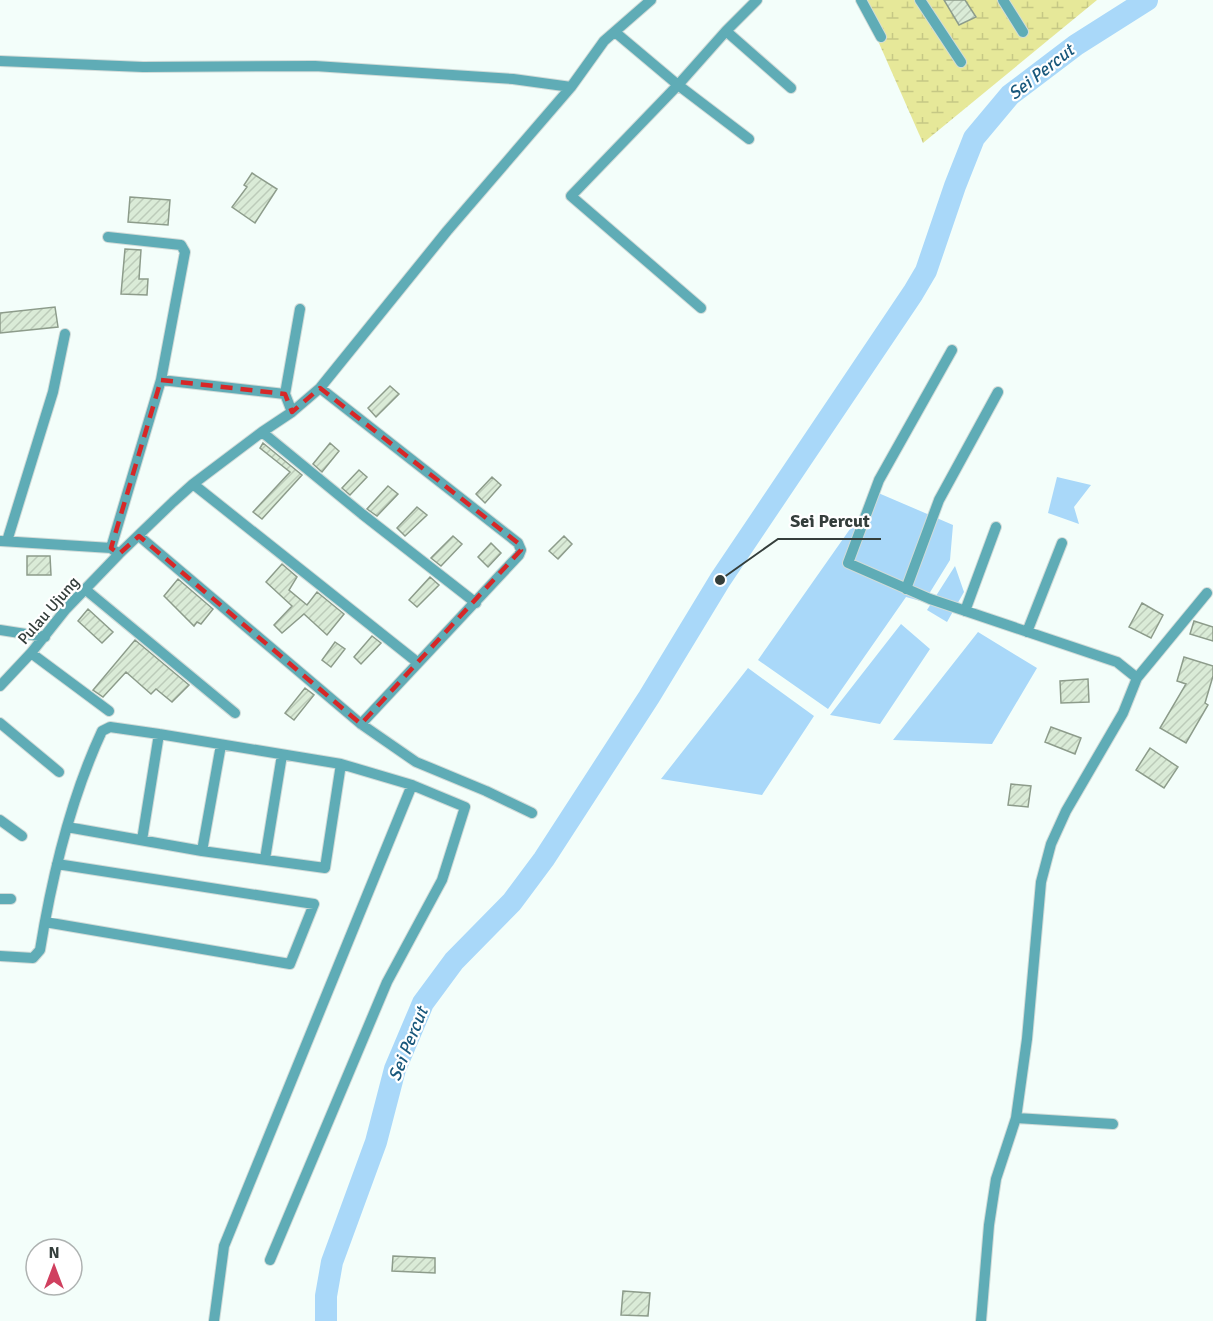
<svg xmlns="http://www.w3.org/2000/svg" width="1213" height="1321" viewBox="0 0 1213 1321" font-family="Signika,sans-serif">
	<defs>
		<pattern id="wetland-marsh" width="20" height="14" patternUnits="userSpaceOnUse" patternTransform="scale(1.5)"><rect width="20" height="14" fill="#e6e899"/><path d="M1 5h8M5 5V1M11 12h8M15 12V8" fill="none" stroke="#c6c885"/></pattern>
		<pattern id="building-hatch" width="6" height="6" patternUnits="userSpaceOnUse" patternTransform="scale(1.5)"><rect width="6" height="6" fill="#daebd7"/><path d="M-1 1l2-2M0 6l6-6M5 7l2-2" fill="none" stroke="#bccbb9"/></pattern>
	</defs>
	<rect width="100%" height="100%" fill="#f3fefa"/>
	<!-- wetland -->
	<path fill="url(#wetland-marsh)" d="M860 0H1097L923 143Z"/>
	<!-- water -->
	<path fill="#a9d8f9" d="M1057 477 1091 485 1074 507 1079 524 1048 513Z
		M876 492 953 525 950 560 924 602 906 597 828 709 758 660Z
		M955 566 964 592 947 622 927 610Z
		M901 624 930 649 880 724 830 715Z
		M978 632 1037 668 992 744 893 740Z
		M748 668 814 716 762 795 661 779Z"/>
	<g fill="none" stroke-linecap="round" stroke-linejoin="round">
		<!-- river -->
		<path stroke="#a9d8f9" stroke-width="22" d="M326 1321V1296L332 1262 376 1142 395 1069 423 1003 454 961 512 902 544 859 649 697 720 580 913 293 926 271 955 186 974 138 1010 95 1076 45 1147 0"/>
	</g>
	<!-- building -->
	<path fill="url(#building-hatch)" stroke="#8d9c8b" stroke-width="1.5" d="M944 0H965L976 17 959 25Z
		M252 173 277 189 255 223 232 207 247 187 244 185Z
		M130 197 170 200 168 225 128 222Z
		M125 249 141 250 139 279H148L147 295 121 294Z
		M55 307 58 327 0 333V313Z
		M390 386 399 394 376 417 368 408Z
		M263 443 302 475 262 519 253 512 290 472 260 448Z
		M330 443 339 451 322 472 313 464Z
		M359 470 367 477 350 495 342 488Z
		M492 477 501 485 485 503 476 494Z
		M388 486 398 494 377 516 367 509Z
		M417 507 427 515 405 536 397 528Z
		M453 536 462 544 441 566 431 558Z
		M564 536 572 544 558 559 549 551Z
		M491 543 501 553 488 567 478 557Z
		M27 556H50L51 575H27Z
		M282 564 297 577 289 590 307 605 317 592 344 614 327 635 304 614 282 633 274 625 292 606 266 582Z
		M430 577 439 585 417 607 409 600Z
		M178 579 213 609 201 624 197 622 194 626 164 596Z
		M1142 603 1163 615 1151 638 1129 627Z
		M88 609 113 632 102 643 78 621Z
		M1194 621 1213 627V641L1190 634Z
		M372 636 381 643 361 664 354 657Z
		M135 640 189 685 172 702 156 689 151 694 126 672 103 697 93 690Z
		M335 642 345 649 331 667 322 660Z
		M1184 657 1213 666V676L1205 703 1208 705 1186 743 1160 728 1186 684 1177 681Z
		M1088 679 1089 702 1061 703 1060 681Z
		M305 688 314 695 294 720 285 713Z
		M1051 727 1081 738 1075 754 1045 742Z
		M1150 748 1178 767 1164 788 1136 770Z
		M1011 784 1031 786 1028 807 1008 805Z
		M393 1256 435 1258V1273L392 1271Z
		M623 1291 650 1293 648 1316 621 1315Z"/>
	<g fill="none" stroke-linecap="round" stroke-linejoin="round">
		<!-- street casing -->
		<g stroke="#d1dbd8" stroke-width="12">
			<path id="street" d="M861 0 881 37
				M920 0 961 62
				M1003 0 1023 32
				M726 31 757 0
				M615 32 678 85 749 139
				M0 61 143 67 315 66 513 79 571 87
				M108 237 181 245 185 252 161 380 111 548
				M701 308 571 196 678 85 726 31 791 88
				M952 350 879 480 848 563 930 599 1117 662 1137 678 1123 713 1066 811 1051 844 1041 882 1027 1039 1016 1118 996 1179 989 1225 981 1321
				M161 380 285 394 292 412
				M320 388 518 543 521 550 519 555 361 724
				M285 394 300 309
				M262 432 362 514 476 603
				M193 484 417 662
				M139 536 361 724 416 762 486 791 532 813
				M1 541 111 548 116 552
				M7 541 53 392 65 334
				M906 589 939 500 998 392
				M86 590 235 713
				M965 611 996 527
				M0 630 45 637
				M1027 632 1062 543
				M31 653 109 711
				M1137 678 1207 593
				M0 686 31 653 66 609 119 554 173 502 193 484 262 432 292 412 320 388 447 231 571 87 604 41 651 0
				M0 723 59 772
				M0 820 22 836
				M142 840 159 734
				M202 851 221 745
				M265 859 282 755
				M0 899H11
				M45 922 290 964 314 904 57 864
				M0 956 33 958 40 950C52 876 70 800 102 731L110 727 159 734 341 764 325 868 202 851 67 827
				M1016 1118 1113 1124
				M270 1260 387 982 442 880 465 807 412 785 341 764
				M214 1321 224 1246 412 785"/>
		</g>
		<!-- street -->
		<use href="#street" stroke="#5facb6" stroke-width="10"/>
	</g>
	<!-- marked area -->
	<path fill="none" stroke="#d62828" stroke-width="4.5" stroke-dasharray="12 8" stroke-linejoin="round" d="M161 380 285 394 292 412 320 388 518 543 521 550 361 724 139 536 119 554 111 548Z"/>
	<g text-anchor="middle" stroke-width="4.5" stroke-linejoin="round" paint-order="stroke">
		<!-- street labels -->
		<g font-size="16" fill="#343e3b" stroke="#fff">
			<text transform="translate(48 610) rotate(-49)" y="6">Pulau Ujung</text>
		</g>
		<!-- water labels -->
		<g font-size="18" font-style="italic" fill="#19587c" stroke="#fff">
			<text transform="translate(1041 72) rotate(-38)" y="6">Sei Percut</text>
			<text transform="translate(408 1044) rotate(-68)" y="6">Sei Percut</text>
		</g>
	</g>
	<!-- callouts -->
	<path fill="none" stroke="#343e3b" stroke-width="2" d="M720 580L778 539H881"/>
	<circle fill="#343e3b" stroke="#fff" stroke-width="2" cx="720" cy="580" r="6"/>
	<g font-size="18" text-anchor="middle" font-weight="bold" fill="#343e3b" stroke="#fff" stroke-width="4.5" stroke-linejoin="round" paint-order="stroke">
		<text x="830" y="527">Sei Percut</text>
	</g>
	<!-- north arrow -->
	<g transform="translate(54 1267)"><circle r="28" fill="#ffffff" stroke="#aeb2b1" stroke-width="1.5"/>
	<path d="M0-4.5L10 22L0 15L-10 22Z" fill="#d0405f"/>
	<text y="-9" font-size="16" font-weight="bold" text-anchor="middle" fill="#343e3b">N</text>
	</g>
</svg>
